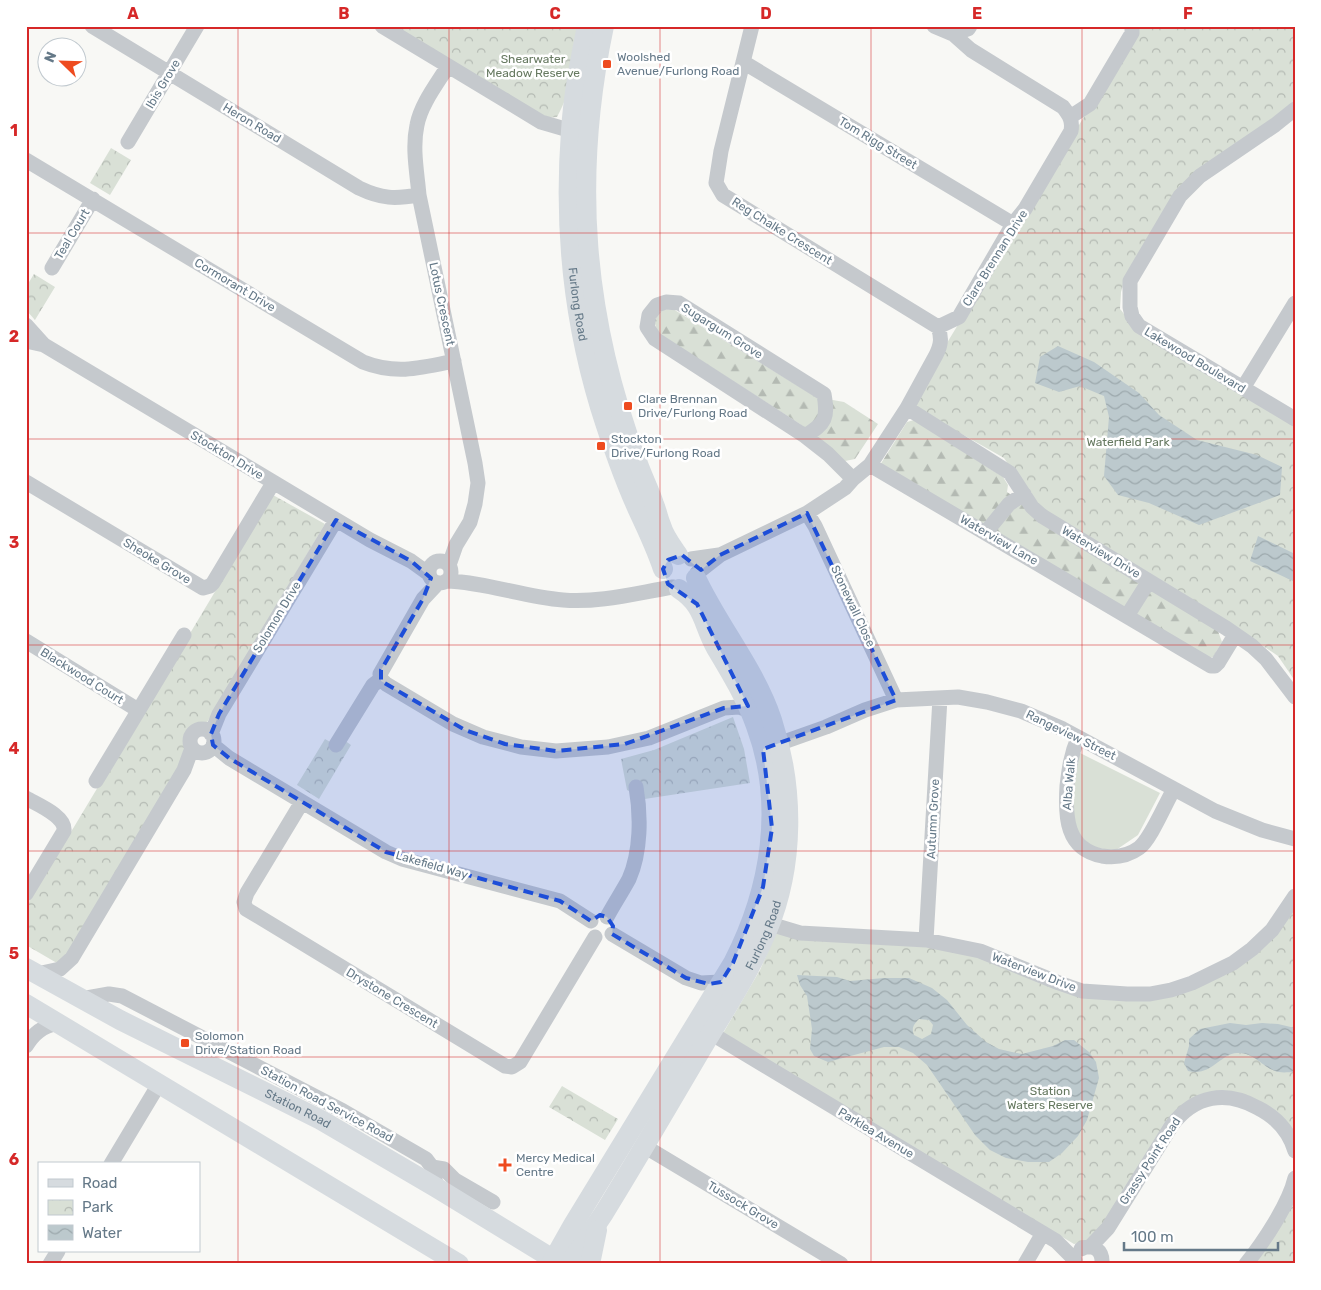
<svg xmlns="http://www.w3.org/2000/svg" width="1321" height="1290" viewBox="0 0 1321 1290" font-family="Rubik,sans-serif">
	<defs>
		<pattern id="forest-firs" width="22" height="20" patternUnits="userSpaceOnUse" patternTransform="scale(1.25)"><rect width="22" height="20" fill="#d9e0d6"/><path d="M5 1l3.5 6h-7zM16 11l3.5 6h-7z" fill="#b4bab3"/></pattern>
		<pattern id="park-crowns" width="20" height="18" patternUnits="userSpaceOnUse" patternTransform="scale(1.25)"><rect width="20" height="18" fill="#d9e0d6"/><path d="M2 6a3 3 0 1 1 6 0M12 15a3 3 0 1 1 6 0" fill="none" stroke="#b4bab3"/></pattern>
		<pattern id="water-waves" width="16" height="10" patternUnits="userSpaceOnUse" patternTransform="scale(1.25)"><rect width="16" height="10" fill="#bcc9cd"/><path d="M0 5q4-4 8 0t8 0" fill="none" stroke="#9ca8ac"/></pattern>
	</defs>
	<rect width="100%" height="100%" fill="#f8f8f5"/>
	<!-- grass -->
	<path fill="#d9e0d6" d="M1078 752 1160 793 1138 835 1116 850 1093 848 1076 831 1072 811Z"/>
	<!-- forest -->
	<path fill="url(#forest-firs)" d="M673 309 816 397 844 402 878 424 855 459 845 461 800 424 658 333 654 321 661 310Z
		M914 420 1003 477 1008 485 1007 492 1218 631 1222 642 1213 657 1210 658 880 465 907 422Z"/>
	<!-- park -->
	<path fill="url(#park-crowns)" d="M394 26H579C574 57 573 90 557 117L545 118Z
		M1139 26H1295V103L1198 173 1125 279 1121 292 1120 309 1136 329 1295 425V681L1278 656 1218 615 1035 504 1004 458 916 408V394Z
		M111 148 131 160 110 195 90 183Z
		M34 274 55 287 35 320 26 310V287Z
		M273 495 325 524 62 966 26 945V907Z
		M733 717 744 749 750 783 651 798 645 799 627 790 621 759 654 750Z
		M325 739 339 747 344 740 351 745 319 799 297 785Z
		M1295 902V1132L1278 1114 1207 1093 1190 1099 1177 1111 1097 1240 1074 1244 722 1035 760 970 778 928 872 943 938 948 979 956 1079 989 1155 991 1233 966Z
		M562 1086 618 1119 605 1140 549 1107Z
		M1295 1201V1264H1254Z"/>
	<!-- water -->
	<path fill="url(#water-waves)" fill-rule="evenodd" d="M1058 346 1094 362 1139 393 1159 415 1197 440 1257 455 1282 467 1280 495 1199 525 1149 503 1118 495 1104 476 1109 417 1104 396 1080 386 1059 392 1035 383 1040 357Z
		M1258 536 1295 554V582L1250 561Z
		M797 975 837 977 850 981 884 978H909L932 988 947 1000 967 1025 986 1042 999 1049 1012 1052 1022 1054 1053 1046 1065 1040H1074L1089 1052 1096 1062 1099 1078 1087 1120 1078 1136 1062 1153 1049 1162H1028L1006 1158 990 1150 975 1135 927 1065 913 1053 899 1047H884L828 1062 814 1056 810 1049 812 1029 807 996 800 985ZM919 1019 929 1020 933 1025 931 1034 922 1039 914 1035C911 1028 914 1024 919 1019Z
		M1230 1023 1246 1025 1262 1023 1278 1024 1295 1028V1072C1290 1072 1284 1073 1279 1072 1263 1069 1255 1052 1237 1053 1220 1054 1211 1077 1188 1071L1184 1063 1189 1046V1039L1200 1029Z"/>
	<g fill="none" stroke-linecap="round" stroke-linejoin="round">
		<!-- minor -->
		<path stroke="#c5c9cd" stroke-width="15" d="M92 26 359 188C382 199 395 199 419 195
			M382 26 541 122 565 129 581 130
			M752 26 721 151 716 183 723 195 938 327
			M934 26 953 34 968 29 970 26
			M743 62 1013 224
			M448 66C437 84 421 104 417 125 412 148 417 172 419 195L475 463 478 483 475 504 470 522 456 545 449 565
			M1295 109 1275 125 1200 176 1180 196 1130 281V307L1132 316 1139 326 1295 419
			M1070 117 1090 104 1132 33V26
			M128 142 197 26
			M26 160 363 362C396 375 421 368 454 361
			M52 268 93 199
			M26 325 44 345
			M26 341 44 345 370 540 411 561 429 574
			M1243 388 1295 303
			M907 408 1010 473 1032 507 1042 516 1226 628 1252 646 1266 659 1295 697
			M805 436C826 423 828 418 824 394L679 303 666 302 657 305 649 315 647 327 655 339 805 436 828 454 853 479
			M870 465 1211 666H1215L1218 663 1235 635
			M26 482 203 588 210 586 213 583 273 483
			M807 513 815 526 896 700
			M986 532 1009 504 1024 494
			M691 559 719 555
			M429 572a11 11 0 1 1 22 0a11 11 0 1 1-22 0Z
			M697 573 720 555 807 513 845 488 853 479 870 465 907 408 936 355C941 345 942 338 938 327L959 317 1013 224 1025 209 1071 131C1073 120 1069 115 1063 107L971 50 953 34
			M446 581C486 582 523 597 563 600 600 603 636 593 673 587
			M438 583 423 599 380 674 381 679 386 684 453 724 483 737 521 747 556 751 608 747 649 738 724 708 739 707 750 711
			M1127 616 1149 581
			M26 641 138 710
			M190 741a12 12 0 1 1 24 0a12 12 0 1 1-24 0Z
			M211 734 219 714 336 520
			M1078 738C1071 754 1069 769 1067 786 1065 817 1066 849 1102 856 1115 858 1128 856 1139 848 1151 839 1165 804 1174 789
			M778 744 826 727 865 710 896 700 958 697 987 702 1021 711 1063 729 1215 811 1262 830 1295 839
			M213 745 229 758 386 852 402 859 560 901 591 921
			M336 745 373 685 381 679
			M96 781 184 635
			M26 798C38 805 66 816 64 831L26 894
			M302 802 247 893 244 902 246 909 505 1066 512 1067 520 1062 595 937
			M607 917C614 904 622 892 629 879 641 852 641 815 636 787
			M770 924 800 933 926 940 980 951 1059 983 1082 991 1127 994H1150L1171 990 1192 983 1233 963 1252 949 1272 930 1295 896
			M612 934 686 978 701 983 721 982
			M926 940 940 698
			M37 974 60 969 72 958 184 770 192 748
			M81 999 109 994 122 996 343 1111 426 1159 432 1167 437 1188
			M704 1029 1056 1241 1075 1260
			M26 1046C34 1033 42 1027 57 1023
			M644 1146 841 1264
			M111 1164 159 1084
			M432 1167 444 1169 455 1180 493 1202
			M1090 1247 1108 1228 1172 1125C1195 1095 1226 1090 1258 1108 1276 1117 1289 1131 1295 1151
			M1081 1249C1093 1243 1103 1250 1102 1264
			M50 1264 58 1251
			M1025 1264 1043 1233
			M1246 1264C1263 1243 1289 1204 1295 1178"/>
		<!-- major -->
		<g stroke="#d6dbdf" stroke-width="20">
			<path id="s1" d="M587 26C580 61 573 96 571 131 564 223 573 318 600 407 611 442 623 477 638 510 647 529 656 548 663 569"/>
			<path d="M604 26C572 178 583 316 637 461 642 476 649 489 654 504 657 511 658 518 661 525 664 536 671 545 678 555"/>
			<path id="s2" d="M26 968 120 1020 321 1120 437 1188 561 1264"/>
			<path d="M26 1004 459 1264"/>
			<path d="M551 1264 573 1225 733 963C771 889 785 805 756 726 746 698 731 673 716 648 702 623 705 606 679 589"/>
			<path id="s3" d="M570 1264C580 1246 593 1230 604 1213 636 1161 667 1108 698 1055 722 1014 749 974 767 931 795 864 794 787 772 720 755 669 719 627 696 578"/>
			<path d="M590 1264 597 1230"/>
		</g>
	</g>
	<!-- marked area -->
	<path fill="#1d4ed8" fill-opacity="0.2" stroke="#1d4ed8" stroke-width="4" stroke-dasharray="10 6" stroke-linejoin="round" d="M807 513 896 700 763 749 772 828 763 887 733 963 721 982 709 984 686 978 612 934 613 926 607 917 600 915 591 921 560 901 386 852 229 758 213 745 211 734 219 714 336 520 411 561 431 578 423 599 381 670V681L465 730 505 744 556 751 625 744 724 708 748 706 697 604 668 584 663 569 668 560 682 555 701 570 720 555Z"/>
	<!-- grid -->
	<path fill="none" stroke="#d62828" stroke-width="1" stroke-opacity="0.55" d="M238 26V1264M449 26V1264M660 26V1264M871 26V1264M1082 26V1264M26 233H1295M26 439H1295M26 645H1295M26 851H1295M26 1057H1295"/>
	<!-- markers -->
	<g fill="#ee4b1f" stroke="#fff" stroke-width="2">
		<rect x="602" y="59" width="10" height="10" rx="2.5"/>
		<rect x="623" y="401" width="10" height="10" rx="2.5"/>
		<rect x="596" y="441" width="10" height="10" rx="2.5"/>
		<rect x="180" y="1038" width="10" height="10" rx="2.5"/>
		<path d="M502.5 1157.5h5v5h5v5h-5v5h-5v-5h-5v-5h5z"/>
	</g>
	<g text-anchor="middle" stroke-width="5" stroke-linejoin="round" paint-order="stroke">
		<!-- poi labels -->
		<g font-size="12" fill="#657988" stroke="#fff" text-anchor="start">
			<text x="617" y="61">Woolshed<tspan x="617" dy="14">Avenue/Furlong Road</tspan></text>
			<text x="638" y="403">Clare Brennan<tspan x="638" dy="14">Drive/Furlong Road</tspan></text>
			<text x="611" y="443">Stockton<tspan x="611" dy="14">Drive/Furlong Road</tspan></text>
			<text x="195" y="1040">Solomon<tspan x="195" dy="14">Drive/Station Road</tspan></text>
			<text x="516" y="1162">Mercy Medical<tspan x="516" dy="14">Centre</tspan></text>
		</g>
		<!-- park labels -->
		<g font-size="12" fill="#667960" stroke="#fff">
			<text x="533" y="63">Shearwater<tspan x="533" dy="14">Meadow Reserve</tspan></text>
			<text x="1128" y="446">Waterfield Park</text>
			<text x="1050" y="1095">Station<tspan x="1050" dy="14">Waters Reserve</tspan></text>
		</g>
		<!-- street labels -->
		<g font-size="12" fill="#657988" stroke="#fff">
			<text transform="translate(163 84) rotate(-59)" y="4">Ibis Grove</text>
			<text transform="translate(252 123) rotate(31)" y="4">Heron Road</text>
			<text transform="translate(878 143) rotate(31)" y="4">Tom Rigg Street</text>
			<text transform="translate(782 231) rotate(32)" y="4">Reg Chalke Crescent</text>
			<text transform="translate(72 234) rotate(-59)" y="4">Teal Court</text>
			<text transform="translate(995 258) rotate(-58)" y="4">Clare Brennan Drive</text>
			<text transform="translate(235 285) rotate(31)" y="4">Cormorant Drive</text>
			<text transform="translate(442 304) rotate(78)" y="4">Lotus Crescent</text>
			<text dy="4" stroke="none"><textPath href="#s1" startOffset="280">Furlong Road</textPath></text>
			<text transform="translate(722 331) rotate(32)" y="4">Sugargum Grove</text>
			<text transform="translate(1195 360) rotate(31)" y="4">Lakewood Boulevard</text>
			<text transform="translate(227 455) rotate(31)" y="4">Stockton Drive</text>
			<text transform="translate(999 540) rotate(30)" y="4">Waterview Lane</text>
			<text transform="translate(1101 552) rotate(31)" y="4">Waterview Drive</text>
			<text transform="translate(157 561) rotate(31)" y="4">Sheoke Grove</text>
			<text transform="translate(853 606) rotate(65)" y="4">Stonewall Close</text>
			<text transform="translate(277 617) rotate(-59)" y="4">Solomon Drive</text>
			<text transform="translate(82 676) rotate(32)" y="4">Blackwood Court</text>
			<text transform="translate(1071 735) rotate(26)" y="4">Rangeview Street</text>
			<text transform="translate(1069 784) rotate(-85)" y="4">Alba Walk</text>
			<text transform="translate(933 819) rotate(-87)" y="4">Autumn Grove</text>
			<text transform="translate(432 865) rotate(16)" y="4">Lakefield Way</text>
			<text dy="4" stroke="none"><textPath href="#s3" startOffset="382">Furlong Road</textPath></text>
			<text transform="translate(1034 972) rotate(21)" y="4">Waterview Drive</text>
			<text transform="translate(392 998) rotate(31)" y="4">Drystone Crescent</text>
			<text transform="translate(327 1104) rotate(28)" y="4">Station Road Service Road</text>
			<text dy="4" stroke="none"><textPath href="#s2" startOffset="306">Station Road</textPath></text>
			<text transform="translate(876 1133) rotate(31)" y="4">Parklea Avenue</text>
			<text transform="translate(1150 1161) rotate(-57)" y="4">Grassy Point Road</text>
			<text transform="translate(743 1205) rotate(31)" y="4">Tussock Grove</text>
		</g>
	</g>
	<!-- border -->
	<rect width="1321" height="1290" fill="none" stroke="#ffffff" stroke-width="55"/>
	<!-- legend -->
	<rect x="38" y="1162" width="162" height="90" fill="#ffffff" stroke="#c1c9cf"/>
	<rect x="48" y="1179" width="25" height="8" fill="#d6dbdf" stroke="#c1c9cf"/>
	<text x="82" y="1188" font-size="15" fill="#657988">Road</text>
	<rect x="48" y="1200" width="25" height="15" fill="url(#park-crowns)" stroke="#c1c9cf"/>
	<text x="82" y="1212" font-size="15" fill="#657988">Park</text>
	<rect x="48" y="1225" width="25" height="15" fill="url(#water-waves)" stroke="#c1c9cf"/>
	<text x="82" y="1238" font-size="15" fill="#657988">Water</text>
	<!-- north arrow -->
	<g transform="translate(62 62) rotate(293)"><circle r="24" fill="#ffffff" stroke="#c1c9cf"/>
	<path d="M0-4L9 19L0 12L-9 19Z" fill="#ee4b1f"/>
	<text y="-8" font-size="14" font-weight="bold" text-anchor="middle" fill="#657988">N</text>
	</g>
	<!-- scale -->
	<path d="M1124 1242v8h154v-8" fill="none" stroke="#657988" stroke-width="2.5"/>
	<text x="1131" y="1242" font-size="15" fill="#657988" stroke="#ffffff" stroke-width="4" paint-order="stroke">100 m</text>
	<rect x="28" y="28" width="1266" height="1234" fill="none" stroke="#d62828" stroke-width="2"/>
	<g font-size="16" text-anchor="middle" font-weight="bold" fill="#d62828">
		<text x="133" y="19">A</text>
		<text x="344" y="19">B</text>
		<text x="555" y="19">C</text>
		<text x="766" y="19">D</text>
		<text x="977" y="19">E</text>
		<text x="1188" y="19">F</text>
		<text x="14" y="136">1</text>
		<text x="14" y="342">2</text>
		<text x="14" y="548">3</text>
		<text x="14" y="754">4</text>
		<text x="14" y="959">5</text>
		<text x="14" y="1165">6</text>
	</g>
</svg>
